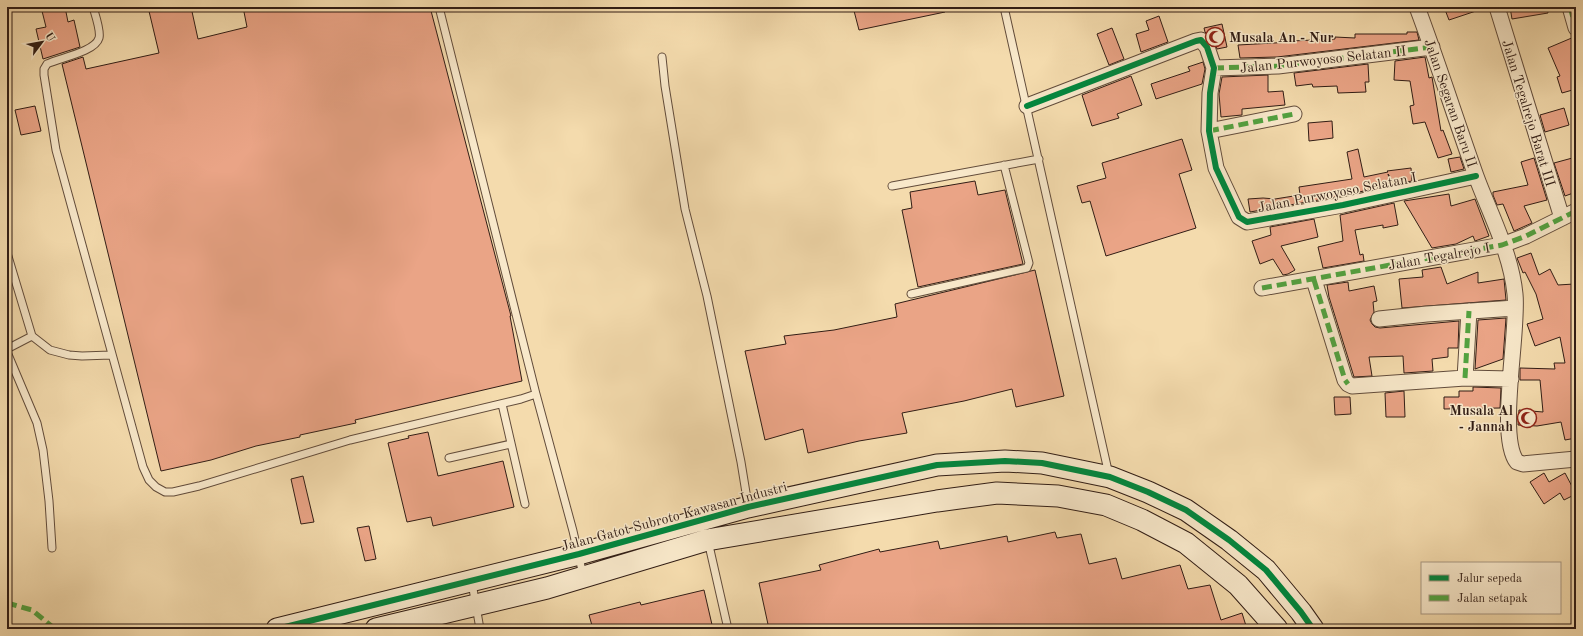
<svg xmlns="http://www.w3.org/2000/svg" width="1583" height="636" viewBox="0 0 1583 636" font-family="'Old Standard TT',serif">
	<rect width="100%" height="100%" fill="#f4dbad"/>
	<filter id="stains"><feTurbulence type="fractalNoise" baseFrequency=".005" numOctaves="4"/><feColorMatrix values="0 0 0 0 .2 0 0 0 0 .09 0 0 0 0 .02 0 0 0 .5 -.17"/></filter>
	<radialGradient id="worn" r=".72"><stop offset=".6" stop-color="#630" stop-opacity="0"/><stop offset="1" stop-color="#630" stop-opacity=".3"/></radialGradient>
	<!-- building -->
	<path fill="#eaa486" stroke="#311d15" d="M41 7H65L68 22 74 20 80 47 43 59 36 29 46 27Z
		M148 7H191L198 39 247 27 243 7H430L511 316H510L522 381 355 420 356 423 300 435V437L256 446 211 460 161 471 62 64 83 57 86 69 159 53Z
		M853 7H944L945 12 859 30Z
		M1444 7H1481L1482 9 1449 20Z
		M1510 7H1547L1548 13 1512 19Z
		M1159 16 1168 42 1141 52 1136 34 1149 30 1146 21Z
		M1222 24 1227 47 1217 49 1214 41 1205 32 1204 28Z
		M1112 28 1124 59 1109 65 1097 34Z
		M1407 32H1417L1419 40 1277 57 1240 58 1238 45 1292 42V41L1335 39V37L1355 38V34H1407Z
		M1574 37H1576V89L1562 93 1557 77 1560 76 1548 48Z
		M1425 57 1429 78 1432 77 1441 131 1443 130 1452 154 1438 158 1425 122 1413 124 1410 106 1414 105 1410 81 1394 80 1395 61Z
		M1203 62 1205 69 1202 84 1156 99 1151 84 1190 71 1188 67Z
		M1368 64 1369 82H1365L1366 92 1338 93 1337 86 1313 87 1312 84 1296 86 1294 73Z
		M1268 75V92L1283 91 1285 105 1242 109V115L1221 117 1219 94 1222 77Z
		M1131 76 1142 105 1117 114 1119 118 1092 126 1082 95Z
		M35 106 41 131 21 135 15 110Z
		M1564 108 1569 125 1545 132 1540 115Z
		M1332 121 1333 138 1309 141 1308 123Z
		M1182 139 1192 170 1179 174 1196 228 1106 256 1090 201 1082 203 1077 186 1106 178 1102 163Z
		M1358 149 1364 177 1388 172 1387 171 1411 168 1412 181 1395 184 1388 174 1391 185 1341 196 1250 212 1248 199 1263 198 1275 199 1300 195 1299 187 1352 179 1347 152Z
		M1460 157 1464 169 1451 172 1448 159Z
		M1576 157V192L1565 196 1554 163Z
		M1534 158 1547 200 1524 206 1532 223 1514 231 1503 204 1497 205 1493 195V192L1528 185 1521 162Z
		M975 181 978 195 1005 190 1023 264 918 287 902 210 912 208 910 192Z
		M1449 194 1451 206 1475 199 1489 236 1475 241 1473 236 1456 244 1432 248 1404 201Z
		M1394 203 1398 225 1383 228V225L1355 230 1360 255 1363 254 1364 261 1323 268 1318 247 1343 241 1340 215Z
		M1314 219 1318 237 1281 246 1295 270 1288 274 1283 275 1273 259 1260 264 1252 241 1271 235 1270 227Z
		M1531 253 1539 275 1550 269 1558 285 1574 284 1576 308H1572L1574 331H1576V438L1565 440 1561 422 1537 426 1518 425 1519 410 1543 412 1540 380H1520V368L1555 369 1554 363H1565L1560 337 1535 346 1527 324 1543 319 1536 294 1525 272 1523 273 1517 258Z
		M1441 267 1447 284 1478 272V283L1504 279 1506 300 1402 308 1399 279 1423 277 1422 270Z
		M1035 270 1064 396 1016 407 1012 389 964 401 902 413 907 433 859 441 808 453 803 429 765 440 745 351 786 344 784 336 834 330 897 317 895 304Z
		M1348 282 1349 291 1374 286 1377 301 1373 302 1374 312 1370 320 1372 324 1375 327 1380 328 1459 321 1458 348H1448V357L1432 359 1433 371 1404 373 1403 356 1369 357 1372 376 1354 377 1329 297 1327 285Z
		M1506 318 1503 359 1475 369 1478 320Z
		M1473 387 1501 388 1500 408 1444 409V397H1459V391H1473Z
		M1404 391 1405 417H1386L1385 393Z
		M1334 397H1350L1351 414 1335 415Z
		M428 432 438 476 503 461 514 507 433 526 431 517 407 522 388 443 409 438 408 436Z
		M1544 473 1549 482 1565 473 1576 494 1564 500 1560 493 1544 504 1530 482Z
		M303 476 314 522 301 524 291 479Z
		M369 526 376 559 365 561 357 528Z
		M1055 532 1057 538 1081 534 1089 564 1116 558 1122 579 1180 565 1188 589 1210 585 1221 620 1242 613 1247 629H769L759 583 821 570 819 565 879 549 880 552 938 541 940 549 1007 536 1008 542Z
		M704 590 713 629H593L589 615 640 602 641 605Z"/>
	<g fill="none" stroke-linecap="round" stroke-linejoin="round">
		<!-- lane casing -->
		<g stroke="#624c3b" stroke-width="9">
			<path id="lane" d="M93 7C95 14 101 31 99 38 95 52 59 58 47 64L44 69V75L56 150 143 467 149 480 156 487 165 492H173L199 486 350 440 521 399 536 394 573 531 583 575
				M439 7 536 394
				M1004 7 1109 475
				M662 57 665 86 685 209 707 296 741 462 748 505
				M892 186 1039 159
				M7 253 32 336 50 350 69 355 82 356 111 355
				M911 294 1027 268 1029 263 1004 165
				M7 349 32 336
				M7 352 37 423 43 450 49 501 52 548
				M502 404 525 504
				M449 458 511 444
				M708 541 728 629
				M472 583 480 629"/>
		</g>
		<!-- street casing -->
		<g stroke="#624c3b" stroke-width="17">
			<path id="street" d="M1417 7C1438 63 1456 120 1476 176 1490 214 1511 253 1515 294 1519 331 1497 437 1517 462L1523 464 1576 459
				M1497 7 1562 218
				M1570 7 1576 28
				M1214 68 1278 66 1432 47
				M1027 106 1196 41 1201 40 1207 47 1214 68 1210 93 1209 131 1216 168 1239 217 1247 222 1343 205 1476 176
				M1209 131 1294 114
				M1314 280 1345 380 1348 384 1352 386 1465 378 1511 379
				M1262 288 1502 245 1526 236 1576 211
				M1379 319 1427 314 1515 308
				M1465 378 1469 311"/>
		</g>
		<!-- secondary casing -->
		<g stroke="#311d15" stroke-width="23">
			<path id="secondary" d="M277 629 579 554 748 507 937 465 1005 461 1042 463 1110 477 1148 492 1186 510 1229 540 1266 570 1301 612 1313 629
				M376 629 547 588 707 540 937 501 997 493 1058 496 1106 505 1142 520 1186 543 1238 585 1277 629"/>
		</g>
		<!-- lane -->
		<use href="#lane" stroke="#f8e8ca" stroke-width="7"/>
		<!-- street -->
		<use href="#street" stroke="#f8e8ca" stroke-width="15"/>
		<!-- secondary -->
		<use href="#secondary" stroke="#f8e8ca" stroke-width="21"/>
		<!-- quiet -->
		<path stroke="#52a240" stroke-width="5" stroke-dasharray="10 5" stroke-linecap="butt" d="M1570 7 1576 28
			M1214 68 1278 66 1432 47
			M1209 131 1294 114
			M1314 280 1345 380 1348 384
			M1262 288 1502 245 1526 236 1576 211
			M1465 378 1469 311
			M7 603 32 610 55 629"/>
		<!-- cycleway casing -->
		<g stroke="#f8e8ca" stroke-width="8">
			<path id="cycleway" d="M1027 106 1196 41 1201 40 1207 47 1214 68 1210 93 1209 131 1216 168 1239 217 1247 222 1343 205 1476 176
				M277 629 579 554 748 507 937 465 1005 461 1042 463 1110 477 1148 492 1186 510 1229 540 1266 570 1301 612 1313 629"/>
		</g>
		<!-- cycleway -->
		<use href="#cycleway" stroke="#00873e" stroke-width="6"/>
	</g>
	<!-- icons -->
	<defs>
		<g id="mosque-ring" transform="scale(1)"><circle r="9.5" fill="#f8e8ca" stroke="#8f2418" stroke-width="1.5"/><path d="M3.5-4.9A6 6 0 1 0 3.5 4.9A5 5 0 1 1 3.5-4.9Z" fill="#8f2418"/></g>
	</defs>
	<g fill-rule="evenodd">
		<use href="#mosque-ring" x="1215" y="37"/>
		<use href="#mosque-ring" x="1527" y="418"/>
	</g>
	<g text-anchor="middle" stroke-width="3" stroke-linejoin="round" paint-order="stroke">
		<!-- poi labels -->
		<g font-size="14" font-weight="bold" fill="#311d15" stroke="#f8e8ca" text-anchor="start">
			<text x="1229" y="42">Musala An - Nur</text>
			<text x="1513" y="415" text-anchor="end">Musala Al<tspan x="1513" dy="16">- Jannah</tspan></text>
		</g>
		<!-- street labels -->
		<g font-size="14" fill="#311d15" stroke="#f8e8ca">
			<text transform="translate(1323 59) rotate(-6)" y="5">Jalan Purwoyoso Selatan II</text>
			<text transform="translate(1451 103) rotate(71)" y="5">Jalan Segaran Baru II</text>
			<text transform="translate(1529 113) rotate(73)" y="5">Jalan Tegalrejo Barat III</text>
			<text transform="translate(1337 192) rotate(-11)" y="5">Jalan Purwoyoso Selatan I</text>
			<text transform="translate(1439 256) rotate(-10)" y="5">Jalan Tegalrejo I</text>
			<text transform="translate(674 516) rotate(-15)" y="5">Jalan Gatot Subroto Kawasan Industri</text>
		</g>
	</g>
	<!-- margin -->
	<rect width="1583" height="636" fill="none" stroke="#f4dbad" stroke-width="24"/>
	<rect x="8" y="8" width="1567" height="620" fill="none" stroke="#311d15" stroke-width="2"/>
	<rect x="12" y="12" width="1559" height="612" fill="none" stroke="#311d15"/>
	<!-- legend -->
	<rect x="1421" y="562" width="140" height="52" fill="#f8e8ca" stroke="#a89782"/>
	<rect x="1429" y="575" width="20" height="6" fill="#00873e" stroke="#a89782"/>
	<text x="1457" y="582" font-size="12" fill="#311d15">Jalur sepeda</text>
	<rect x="1429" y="595" width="20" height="6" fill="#52a240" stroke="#a89782"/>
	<text x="1457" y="602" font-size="12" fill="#311d15">Jalan setapak</text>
	<!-- north arrow -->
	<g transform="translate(42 42) rotate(58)" stroke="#f8e8ca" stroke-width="3" paint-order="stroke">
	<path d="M0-3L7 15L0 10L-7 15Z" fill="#311d15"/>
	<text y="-6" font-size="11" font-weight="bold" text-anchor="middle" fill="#311d15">U</text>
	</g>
	<rect width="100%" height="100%" filter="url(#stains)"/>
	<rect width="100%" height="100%" fill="url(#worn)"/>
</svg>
